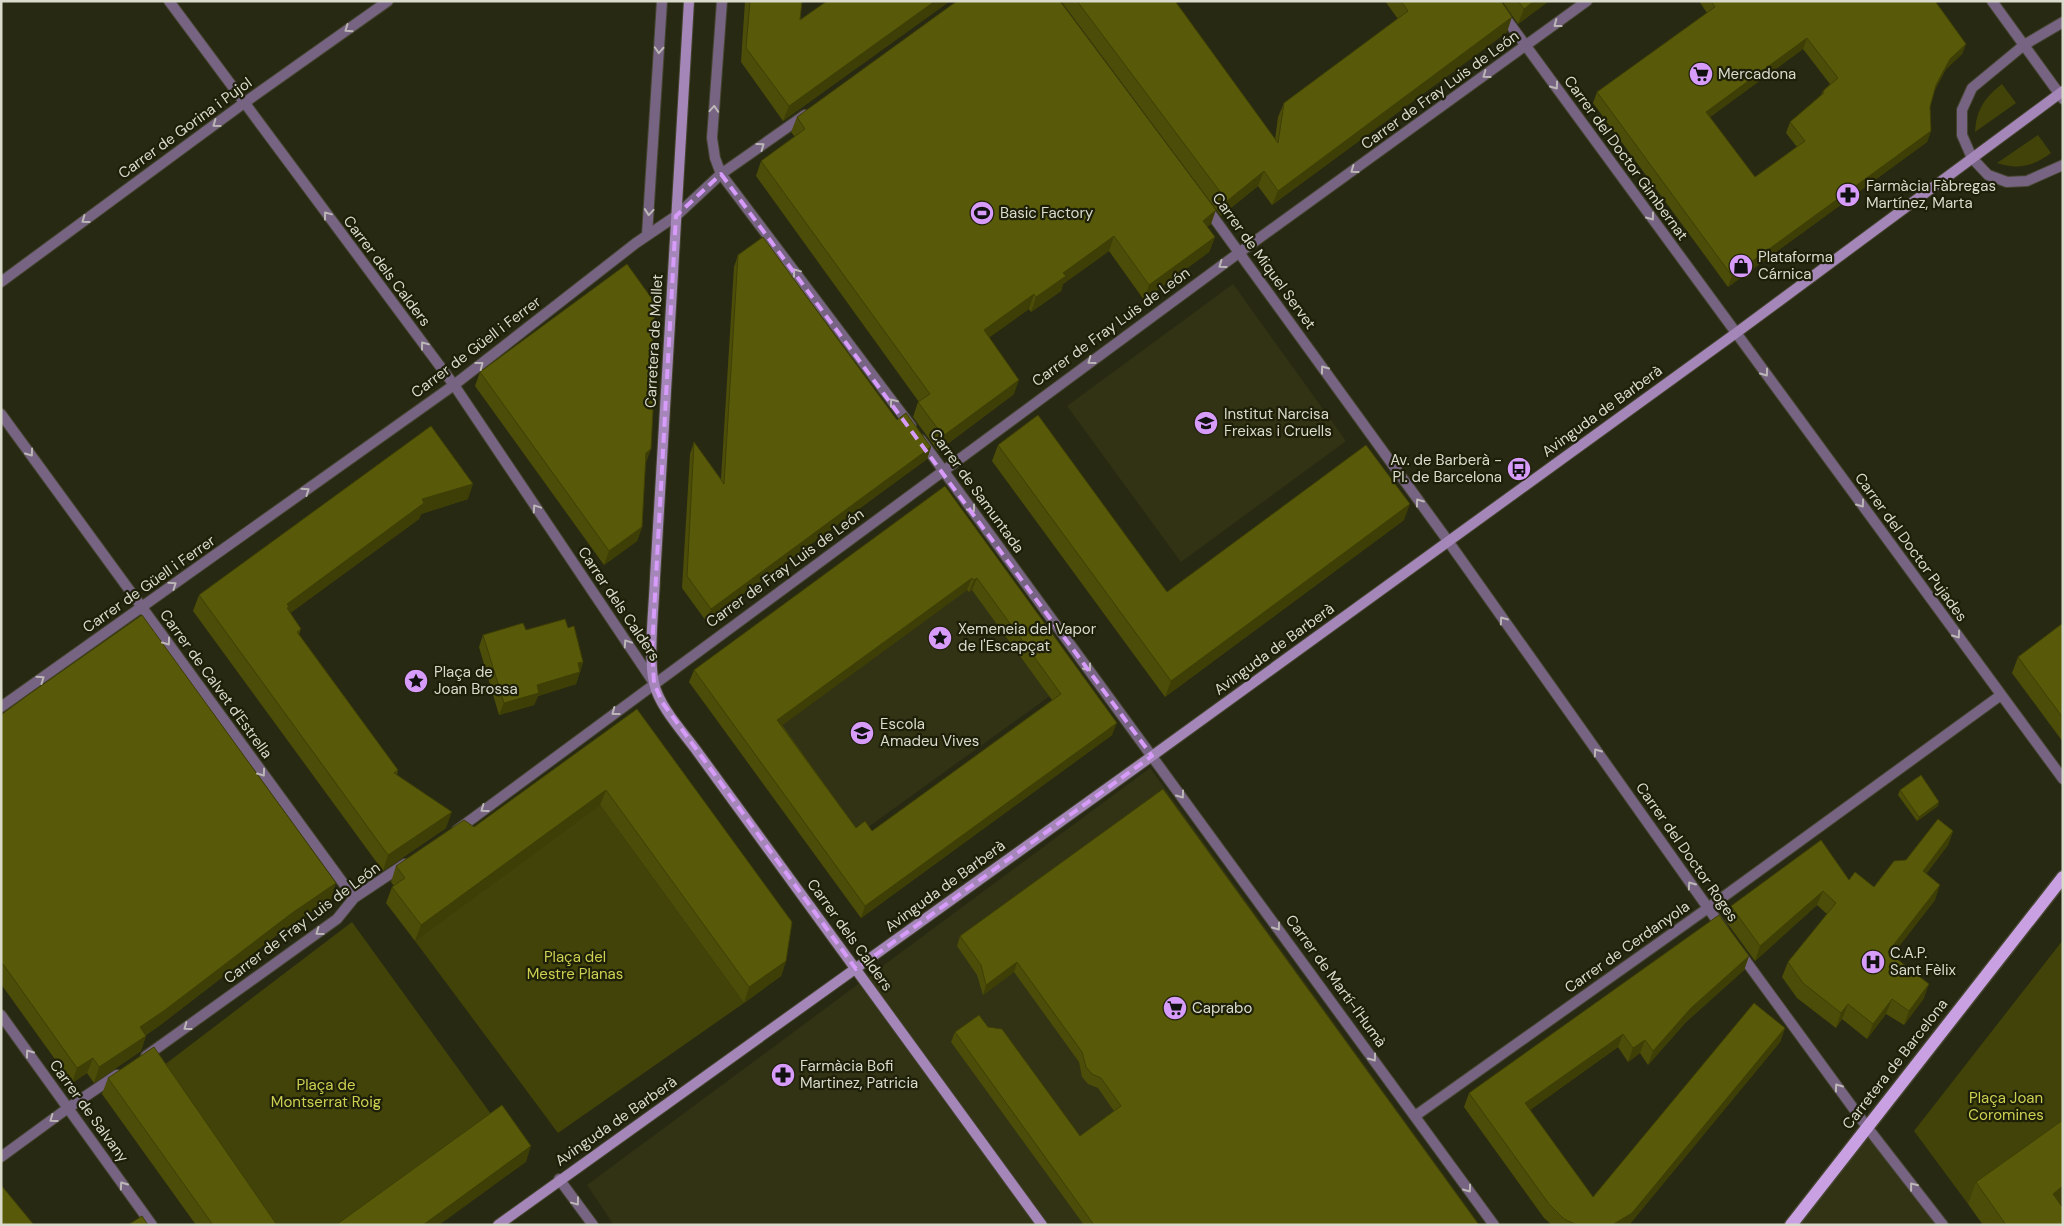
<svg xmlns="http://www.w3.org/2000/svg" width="2064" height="1226" viewBox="0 0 2064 1226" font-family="'DM Sans',sans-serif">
	<rect width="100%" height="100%" fill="#282912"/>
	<!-- built -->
	<path fill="#323314" d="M1233 284 1346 441 1181 562 1067 406Z
		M940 498 1072 680 860 833 900 889 861 918 689 682Z
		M1150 768 1480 1225H614L587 1185Z
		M1867 1127 1943 1225H1791Z"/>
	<!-- green -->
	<path fill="#414309" d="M2002 84 2016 103 1975 132C1976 110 1985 97 2002 84Z
		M2038 135 2051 153C2034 166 2018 170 1997 163Z
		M600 805 744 1003 558 1133 415 941Z
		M352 922 496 1121 352 1225H260L155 1072Z
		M2063 940V1137L1968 1204 1914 1131Z"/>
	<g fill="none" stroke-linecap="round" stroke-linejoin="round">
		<!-- street casing -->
		<g stroke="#444530" stroke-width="12">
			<path id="street" d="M169 1 454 385 654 683
				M722 1 712 138 715 158 721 174 911 426
				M1493 1 2063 779
				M1992 1 2063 99
				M2063 22 2024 45 1972 88 1962 110V135L1972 158 1988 175 2007 182 2027 181 2063 165
				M1206 207 1448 541 1723 929
				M647 235 662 1
				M1 282 244 103 388 1
				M1 414 354 898
				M921 440 1494 1225
				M1 707 454 385 636 243 676 216 721 174 805 115
				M457 830 1240 252 1587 1
				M1740 953 1867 1127 1943 1225
				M1 1015 152 1225
				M146 1056 337 919 354 898 405 864
				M1415 1116 1708 908 2001 695
				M1 1157 68 1108 117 1075
				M559 1179 593 1225"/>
		</g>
		<!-- secondary casing -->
		<g stroke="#444530" stroke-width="12">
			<path id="secondary" d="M689 1 655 578C654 607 648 656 654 683 659 707 685 734 699 754L1042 1225
				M498 1225 1152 756 1736 333 2063 91"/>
		</g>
		<!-- primary casing -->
		<g stroke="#444530" stroke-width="15">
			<path id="primary" d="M1791 1225 2063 877"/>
		</g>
		<!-- street -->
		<use href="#street" stroke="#776483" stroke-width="10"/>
		<!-- secondary -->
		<use href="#secondary" stroke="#a586b8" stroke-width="10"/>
		<!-- primary -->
		<use href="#primary" stroke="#c9a0e1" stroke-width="12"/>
	</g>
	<!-- wall -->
	<path fill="#4c4d08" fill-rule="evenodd" d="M745 1H802L800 20 950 1 783 121 741 62Z
		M1061 1H1175L1275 140 1278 117 1284 103 1398 19 1385 1H1501L1507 32 1272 205 1258 186 1221 216Z
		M1502 1H1549L1518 24Z
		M1699 1H1935L1966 44 1962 54 1946 69 1934 91 1930 107 1931 131 1927 142 1728 287 1593 103 1597 92 1707 13ZM1803 49 1830 84 1823 91 1821 95 1790 122 1786 133 1797 147 1755 177 1710 117Z
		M797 117 1211 224 1207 227 1215 237 1209 252 1144 300 1109 251 1063 284 1061 291 1031 312 1029 309 989 337 1014 394 938 451 913 417 918 402H919L756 176 761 161 795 137 791 132Z
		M738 255 897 420 931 447 927 459 706 621 682 588 690 454 694 442 721 479 734 267Z
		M651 371 642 527 637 541 604 565 475 386 480 372Z
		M431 426 468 499 421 514 419 519 290 613 301 629 299 634 398 770 397 774 446 828 383 871 193 611 199 595Z
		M998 445 1167 592 1404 520 1165 697 992 461Z
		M945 486 1112 735 861 918 689 682 694 670ZM967 590 969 592 972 590 1052 700 872 831 856 828 782 725Z
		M2063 623V742L2012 673 2018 657Z
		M568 628 583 662 576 684 538 696 534 705 499 715 479 647 483 635 526 630Z
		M637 709 786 961 781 976 744 1003 600 805 415 941 386 903 392 887 394 886 391 882 396 866 474 827Z
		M1 715 331 899 286 928 159 1026 146 1035 141 1051 94 1083 87 1073 72 1083 1 984Z
		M1163 789 1479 1225H1084L951 1042 955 1032 988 1027 1080 1136 1114 1111 1098 1088 1088 1084 1082 1077 1079 1062 1014 972 983 995 977 975 957 946 960 936Z
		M1900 790 1938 806 1917 821 1898 795Z
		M1953 831 1948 845 1926 874 1935 900 1892 955 1924 998 1904 1025 1886 1014 1867 1039 1842 1019 1836 1028 1797 998 1782 977 1788 962 1827 914 1817 905 1755 961 1725 920 1731 906 1849 880 1874 887 1906 860Z
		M1749 956 1744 970 1686 1022 1648 1065 1640 1053 1628 1062 1618 1047 1530 1110 1593 1197 1785 1028 1780 1042 1629 1225H1552L1544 1218 1464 1107 1469 1093Z
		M108 1078 277 1225H196L102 1094Z
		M1976 1182 2060 1204 2063 1225H1983L1968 1204Z"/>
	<!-- shaded-wall -->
	<path fill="#3e3f06" d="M935 1H950L783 121 789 106Z
		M1534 1H1549L1518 24 1524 9Z
		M1512 17 1507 32 1272 205 1278 191Z
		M1807 38 1803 49 1702 123 1706 112Z
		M1966 44 1962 54 1946 69 1932 96 1936 85 1950 59Z
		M1931 131 1927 142 1728 287 1732 276Z
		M1264 171 1258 186 1221 216 1227 201Z
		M1216 210 1211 224 1197 235 1203 221Z
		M1114 236 1109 251 1063 284 1061 291 1031 312 1036 297 1063 273Z
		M1215 237 1209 252 1144 300 1149 285Z
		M1034 294 1029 309 979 345 984 330Z
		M1019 380 1014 394 938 451 943 436Z
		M931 447 927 459 706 621 711 609Z
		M651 449 646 463 641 467 646 453Z
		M473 484 468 499 421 514 419 519 285 617 287 604 422 499Z
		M1410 504 1404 520 1165 697 1171 681Z
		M642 527 637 541 604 565 609 551Z
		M972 578 967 590 773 732 777 720Z
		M977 578 972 590 969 592 974 580Z
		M583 662 576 684 538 696 534 705 499 715 504 703 578 663Z
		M1117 723 1112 735 861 918 865 906Z
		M606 790 600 805 415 941 421 925Z
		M1939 802 1938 806 1917 821 1919 817Z
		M452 812 446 828 383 871 388 855Z
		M1953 831 1948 845 1917 886 1923 871Z
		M336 883 331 899 286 928 159 1026 134 1042 140 1027 292 913Z
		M1940 885 1935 900 1883 967 1888 952Z
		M1823 891 1817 905 1755 961 1760 946Z
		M1749 956 1744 970 1686 1022 1648 1065 1653 1051 1691 1008Z
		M786 961 781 976 744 1003 749 987Z
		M1017 962 1014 972 983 995 986 985Z
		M1929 984 1924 998 1904 1025 1909 1011Z
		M1892 999 1886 1014 1867 1039 1873 1024Z
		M1848 1004 1842 1019 1836 1028 1841 1013Z
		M1785 1028 1780 1042 1629 1225H1612Z
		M1623 1034 1618 1047 1520 1117 1525 1103Z
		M146 1036 141 1051 94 1083 99 1067Z
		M1645 1040 1640 1053 1628 1062 1633 1048Z
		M93 1058 87 1073 72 1083 77 1068Z
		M531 1146 526 1162 439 1225H423Z
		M2063 1186V1203L2045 1216 2053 1194Z"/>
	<!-- building -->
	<path fill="#585a09" stroke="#3e3f06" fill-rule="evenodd" d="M750 1H802L800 20 827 1H935L789 106 746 48Z
		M957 1H1060L1216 210 1203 221 1215 237 1149 285 1114 236 1063 273 1066 276 1036 297 1034 294 984 330 1019 380 943 436 918 402 930 394 761 161 805 129 797 117Z
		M1077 1H1175L1278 143 1284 103 1408 11 1401 1H1501L1512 17 1278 191 1264 171 1227 201Z
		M1518 1H1534L1524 9Z
		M1711 1H1935L1966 44 1950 59 1936 85 1930 107 1931 131 1732 276 1597 92 1715 7ZM1807 38 1838 78 1823 91 1824 93 1790 122 1805 141 1755 177 1706 112Z
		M763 237 897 420 906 413 931 447 711 609 687 576 694 442 724 484 738 255Z
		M627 264 655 303 651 371 655 372 651 449 646 453 642 527 609 551 480 372Z
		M1038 415 1167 592 1366 445 1410 504 1171 681 998 445Z
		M431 426 473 484 422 499 424 503 287 604 289 607 287 608 301 629 297 632 398 770 394 773 452 812 388 855 199 595Z
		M945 486 1117 723 865 906 694 670ZM972 578 974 580 977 578 1061 694 872 831 865 821 856 828 777 720Z
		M142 615 336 883 292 913 165 1010 140 1027 146 1036 99 1067 93 1058 77 1068 3 964 1 965V715L28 695Z
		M565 619 568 628 574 626 583 662 578 663 580 672 537 685 539 693 504 703 483 635 523 623 526 630Z
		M2063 623V718L2018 657Z
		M637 709 792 922 786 961 749 987 606 790 421 925 392 887 405 878 396 866 464 820 474 827Z
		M1921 775 1939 802 1919 817 1900 790Z
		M1163 789 1479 1225H1094L955 1032 979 1015 988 1027 1002 1029 1080 1136 1121 1106 1101 1078 1092 1074 1086 1067 1082 1052 1017 962 986 985 981 965 960 936Z
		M1938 819 1953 831 1923 871 1940 885 1888 952 1929 984 1909 1011 1892 999 1873 1024 1848 1004 1841 1013 1803 983 1788 962 1836 903 1823 891 1760 946 1731 906 1821 840 1849 880 1855 872 1874 887 1894 861 1906 860Z
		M1719 915 1749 956 1691 1008 1653 1051 1645 1040 1633 1048 1623 1034 1525 1103 1593 1197 1754 1003 1785 1028 1632 1213 1612 1225H1577L1564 1219 1549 1204 1469 1093Z
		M154 1047 277 1225H213L108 1078Z
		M502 1105 531 1146 423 1225H336Z
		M2063 1120V1186L2053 1194 2063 1208V1225H2006L1976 1182Z
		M1 1185 34 1225H1Z
		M142 1216 148 1225H128Z"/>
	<!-- one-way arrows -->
	<defs><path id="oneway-chevron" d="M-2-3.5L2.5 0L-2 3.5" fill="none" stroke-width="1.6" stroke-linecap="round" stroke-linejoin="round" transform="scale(1.25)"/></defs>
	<g stroke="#bcb7b7">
		<use href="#oneway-chevron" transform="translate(1557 24) rotate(143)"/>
		<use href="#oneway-chevron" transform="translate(348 29) rotate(145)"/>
		<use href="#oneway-chevron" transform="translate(659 50) rotate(93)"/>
		<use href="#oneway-chevron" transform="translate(1486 75) rotate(144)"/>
		<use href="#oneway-chevron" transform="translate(1555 86) rotate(54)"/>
		<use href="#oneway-chevron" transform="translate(714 109) rotate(-86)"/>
		<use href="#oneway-chevron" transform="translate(216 124) rotate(144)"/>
		<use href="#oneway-chevron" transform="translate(761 146) rotate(-36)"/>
		<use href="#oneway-chevron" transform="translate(1354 170) rotate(144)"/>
		<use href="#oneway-chevron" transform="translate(649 212) rotate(95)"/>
		<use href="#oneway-chevron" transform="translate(327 215) rotate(-127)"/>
		<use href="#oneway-chevron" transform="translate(1651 217) rotate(54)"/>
		<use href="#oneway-chevron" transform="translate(85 220) rotate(144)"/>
		<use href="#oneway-chevron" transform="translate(1222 265) rotate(144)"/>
		<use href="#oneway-chevron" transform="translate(796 272) rotate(-127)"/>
		<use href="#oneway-chevron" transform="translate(424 345) rotate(-127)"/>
		<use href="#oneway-chevron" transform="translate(1091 361) rotate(144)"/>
		<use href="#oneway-chevron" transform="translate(480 365) rotate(-38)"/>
		<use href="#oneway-chevron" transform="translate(1324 369) rotate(-126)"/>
		<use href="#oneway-chevron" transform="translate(1765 373) rotate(54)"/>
		<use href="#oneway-chevron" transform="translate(893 402) rotate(-127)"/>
		<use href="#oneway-chevron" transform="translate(30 453) rotate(54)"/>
		<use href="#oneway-chevron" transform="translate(306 491) rotate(-35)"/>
		<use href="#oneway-chevron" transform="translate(1419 502) rotate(-126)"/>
		<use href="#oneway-chevron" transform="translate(1861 504) rotate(54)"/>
		<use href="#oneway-chevron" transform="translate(536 508) rotate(-124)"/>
		<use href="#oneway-chevron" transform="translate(972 509) rotate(54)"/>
		<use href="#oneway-chevron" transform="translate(173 585) rotate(-35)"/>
		<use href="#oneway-chevron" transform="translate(1503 620) rotate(-125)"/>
		<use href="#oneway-chevron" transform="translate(1957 635) rotate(54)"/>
		<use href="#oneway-chevron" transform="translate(167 642) rotate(54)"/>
		<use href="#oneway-chevron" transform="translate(627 643) rotate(-124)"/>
		<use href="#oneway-chevron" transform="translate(1088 668) rotate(54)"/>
		<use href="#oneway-chevron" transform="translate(41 679) rotate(-35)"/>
		<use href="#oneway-chevron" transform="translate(615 712) rotate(143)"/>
		<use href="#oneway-chevron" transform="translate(1597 752) rotate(-125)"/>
		<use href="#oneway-chevron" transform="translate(262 773) rotate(54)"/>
		<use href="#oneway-chevron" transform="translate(1181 795) rotate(54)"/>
		<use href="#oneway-chevron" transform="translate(484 809) rotate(144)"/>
		<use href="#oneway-chevron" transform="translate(1691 885) rotate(-125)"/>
		<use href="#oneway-chevron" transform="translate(1277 927) rotate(54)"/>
		<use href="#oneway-chevron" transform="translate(319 932) rotate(144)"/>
		<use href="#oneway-chevron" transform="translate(187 1027) rotate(144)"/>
		<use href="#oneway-chevron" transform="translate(29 1053) rotate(-126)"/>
		<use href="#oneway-chevron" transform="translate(1373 1058) rotate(54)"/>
		<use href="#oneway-chevron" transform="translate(1838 1087) rotate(-126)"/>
		<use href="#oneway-chevron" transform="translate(53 1119) rotate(144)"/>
		<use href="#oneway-chevron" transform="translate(123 1185) rotate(-125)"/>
		<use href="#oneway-chevron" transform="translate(1913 1186) rotate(-128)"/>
		<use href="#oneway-chevron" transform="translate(1468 1189) rotate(54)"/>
		<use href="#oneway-chevron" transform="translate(576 1202) rotate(53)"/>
	</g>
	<!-- marked area -->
	<path fill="none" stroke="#d79bf9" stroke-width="4" stroke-dasharray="10 6" stroke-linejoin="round" d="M721 174 1152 756 856 969 662 702 654 683 652 649 676 216Z"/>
	<!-- icons -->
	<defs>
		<g id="supermarket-disc" transform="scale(1.25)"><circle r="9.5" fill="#d79bf9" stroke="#1e1f08"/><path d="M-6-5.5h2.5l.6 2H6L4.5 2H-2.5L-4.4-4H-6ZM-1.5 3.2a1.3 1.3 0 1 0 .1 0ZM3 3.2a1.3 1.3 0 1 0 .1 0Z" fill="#111"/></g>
		<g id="pharmacy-disc" transform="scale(1.25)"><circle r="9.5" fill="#d79bf9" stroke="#1e1f08"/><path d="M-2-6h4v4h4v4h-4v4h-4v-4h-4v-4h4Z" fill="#111"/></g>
		<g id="stadium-disc" transform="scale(1.25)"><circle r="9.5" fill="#d79bf9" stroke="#1e1f08"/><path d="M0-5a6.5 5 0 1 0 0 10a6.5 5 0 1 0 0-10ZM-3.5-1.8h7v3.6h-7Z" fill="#111"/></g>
		<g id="shop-disc" transform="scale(1.25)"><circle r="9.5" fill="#d79bf9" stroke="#1e1f08"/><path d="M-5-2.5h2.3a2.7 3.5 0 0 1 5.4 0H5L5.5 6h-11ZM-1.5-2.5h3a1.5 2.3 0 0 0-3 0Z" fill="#111"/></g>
		<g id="school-disc" transform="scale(1.25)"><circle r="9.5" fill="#d79bf9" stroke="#1e1f08"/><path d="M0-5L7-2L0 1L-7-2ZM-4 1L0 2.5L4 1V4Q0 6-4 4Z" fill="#111"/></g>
		<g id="bus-disc" transform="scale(1.25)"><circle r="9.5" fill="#d79bf9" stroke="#1e1f08"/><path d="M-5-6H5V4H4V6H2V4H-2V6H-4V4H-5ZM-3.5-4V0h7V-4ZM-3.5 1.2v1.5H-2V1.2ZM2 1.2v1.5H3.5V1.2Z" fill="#111"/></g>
		<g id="sight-disc" transform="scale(1.25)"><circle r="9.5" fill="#d79bf9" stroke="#1e1f08"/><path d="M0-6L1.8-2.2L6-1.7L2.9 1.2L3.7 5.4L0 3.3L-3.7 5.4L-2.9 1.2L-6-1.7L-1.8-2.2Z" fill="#111"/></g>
		<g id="hospital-disc" transform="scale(1.25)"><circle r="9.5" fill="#d79bf9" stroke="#1e1f08"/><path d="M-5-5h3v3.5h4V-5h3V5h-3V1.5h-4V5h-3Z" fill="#111"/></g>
	</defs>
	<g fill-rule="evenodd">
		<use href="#supermarket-disc" x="1701" y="74"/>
		<use href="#pharmacy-disc" x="1848" y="195"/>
		<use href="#stadium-disc" x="982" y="213"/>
		<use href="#shop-disc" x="1741" y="266"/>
		<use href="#school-disc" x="1206" y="423"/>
		<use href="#bus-disc" x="1519" y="469"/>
		<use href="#sight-disc" x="940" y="638"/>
		<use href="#sight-disc" x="416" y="681"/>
		<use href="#school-disc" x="862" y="733"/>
		<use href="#hospital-disc" x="1873" y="962"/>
		<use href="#supermarket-disc" x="1175" y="1008"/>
		<use href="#pharmacy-disc" x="783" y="1075"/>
	</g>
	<g text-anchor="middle" stroke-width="4.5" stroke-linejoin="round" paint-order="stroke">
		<!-- poi labels -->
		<g font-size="15" fill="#dadbcd" stroke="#1e1f08" text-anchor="start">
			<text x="1718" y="79">Mercadona</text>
			<text x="1866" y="191">Farmàcia Fàbregas<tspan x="1866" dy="17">Martínez, Marta</tspan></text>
			<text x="1000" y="218">Basic Factory</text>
			<text x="1758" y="262">Plataforma<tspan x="1758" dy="17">Cárnica</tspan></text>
			<text x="1224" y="419">Institut Narcisa<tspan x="1224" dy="17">Freixas i Cruells</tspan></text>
			<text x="1502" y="465" text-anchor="end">Av. de Barberà -<tspan x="1502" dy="17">Pl. de Barcelona</tspan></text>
			<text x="958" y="634">Xemeneia del Vapor<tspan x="958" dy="17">de l'Escapçat</tspan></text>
			<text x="434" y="677">Plaça de<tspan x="434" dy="17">Joan Brossa</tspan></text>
			<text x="880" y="729">Escola<tspan x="880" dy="17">Amadeu Vives</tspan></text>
			<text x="1890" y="958">C.A.P.<tspan x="1890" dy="17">Sant Fèlix</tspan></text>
			<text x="1192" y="1013">Caprabo</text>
			<text x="800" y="1071">Farmàcia Bofi<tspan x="800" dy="17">Martinez, Patricia</tspan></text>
		</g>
		<!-- street labels -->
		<g font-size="15" fill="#dadbcd" stroke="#1e1f08">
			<text transform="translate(1440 90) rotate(-36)" y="5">Carrer de Fray Luis de León</text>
			<text transform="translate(185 128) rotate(-36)" y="5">Carrer de Gorina i Pujol</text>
			<text transform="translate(1626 158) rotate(54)" y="5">Carrer del Doctor Gimbernat</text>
			<text transform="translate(1264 261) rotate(54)" y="5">Carrer de Miquel Servet</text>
			<text transform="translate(387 271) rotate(53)" y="5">Carrer dels Calders</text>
			<text transform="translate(1111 327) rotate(-36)" y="5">Carrer de Fray Luis de León</text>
			<text transform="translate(654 341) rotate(-87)" y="5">Carretera de Mollet</text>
			<text transform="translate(476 347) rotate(-37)" y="5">Carrer de Güell i Ferrer</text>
			<text transform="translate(1602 411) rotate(-36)" y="5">Avinguda de Barberà</text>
			<text transform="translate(977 491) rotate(54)" y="5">Carrer de Samuntada</text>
			<text transform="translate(1911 547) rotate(54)" y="5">Carrer del Doctor Pujades</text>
			<text transform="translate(785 568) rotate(-36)" y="5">Carrer de Fray Luis de León</text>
			<text transform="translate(149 584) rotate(-35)" y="5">Carrer de Güell i Ferrer</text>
			<text transform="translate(619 604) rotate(56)" y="5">Carrer dels Calders</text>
			<text transform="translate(1274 649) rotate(-36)" y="5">Avinguda de Barberà</text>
			<text transform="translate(216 684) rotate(54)" y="5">Carrer de Calvet d'Estrella</text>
			<text transform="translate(1687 852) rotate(55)" y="5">Carrer del Doctor Roges</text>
			<text transform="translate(945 886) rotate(-36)" y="5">Avinguda de Barberà</text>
			<text transform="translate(302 923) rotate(-37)" y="5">Carrer de Fray Luis de León</text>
			<text transform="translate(850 935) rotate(54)" y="5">Carrer dels Calders</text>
			<text transform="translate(1627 947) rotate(-35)" y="5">Carrer de Cerdanyola</text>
			<text transform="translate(1336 981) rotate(54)" y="5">Carrer de Martí-l'Humà</text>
			<text transform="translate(1895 1064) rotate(-52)" y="5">Carretera de Barcelona</text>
			<text transform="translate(89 1111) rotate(54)" y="5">Carrer de Salvany</text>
			<text transform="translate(616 1121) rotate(-35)" y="5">Avinguda de Barberà</text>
		</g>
		<!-- park labels -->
		<g font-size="15" fill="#cdd151" stroke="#1e1f08">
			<text x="575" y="962">Plaça del<tspan x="575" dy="17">Mestre Planas</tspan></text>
			<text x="326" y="1090">Plaça de<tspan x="326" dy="17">Montserrat Roig</tspan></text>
			<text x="2006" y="1103">Plaça Joan<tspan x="2006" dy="17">Coromines</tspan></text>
		</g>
	</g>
	<!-- border -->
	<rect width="2064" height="1226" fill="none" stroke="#dadbcd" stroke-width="5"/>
</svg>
